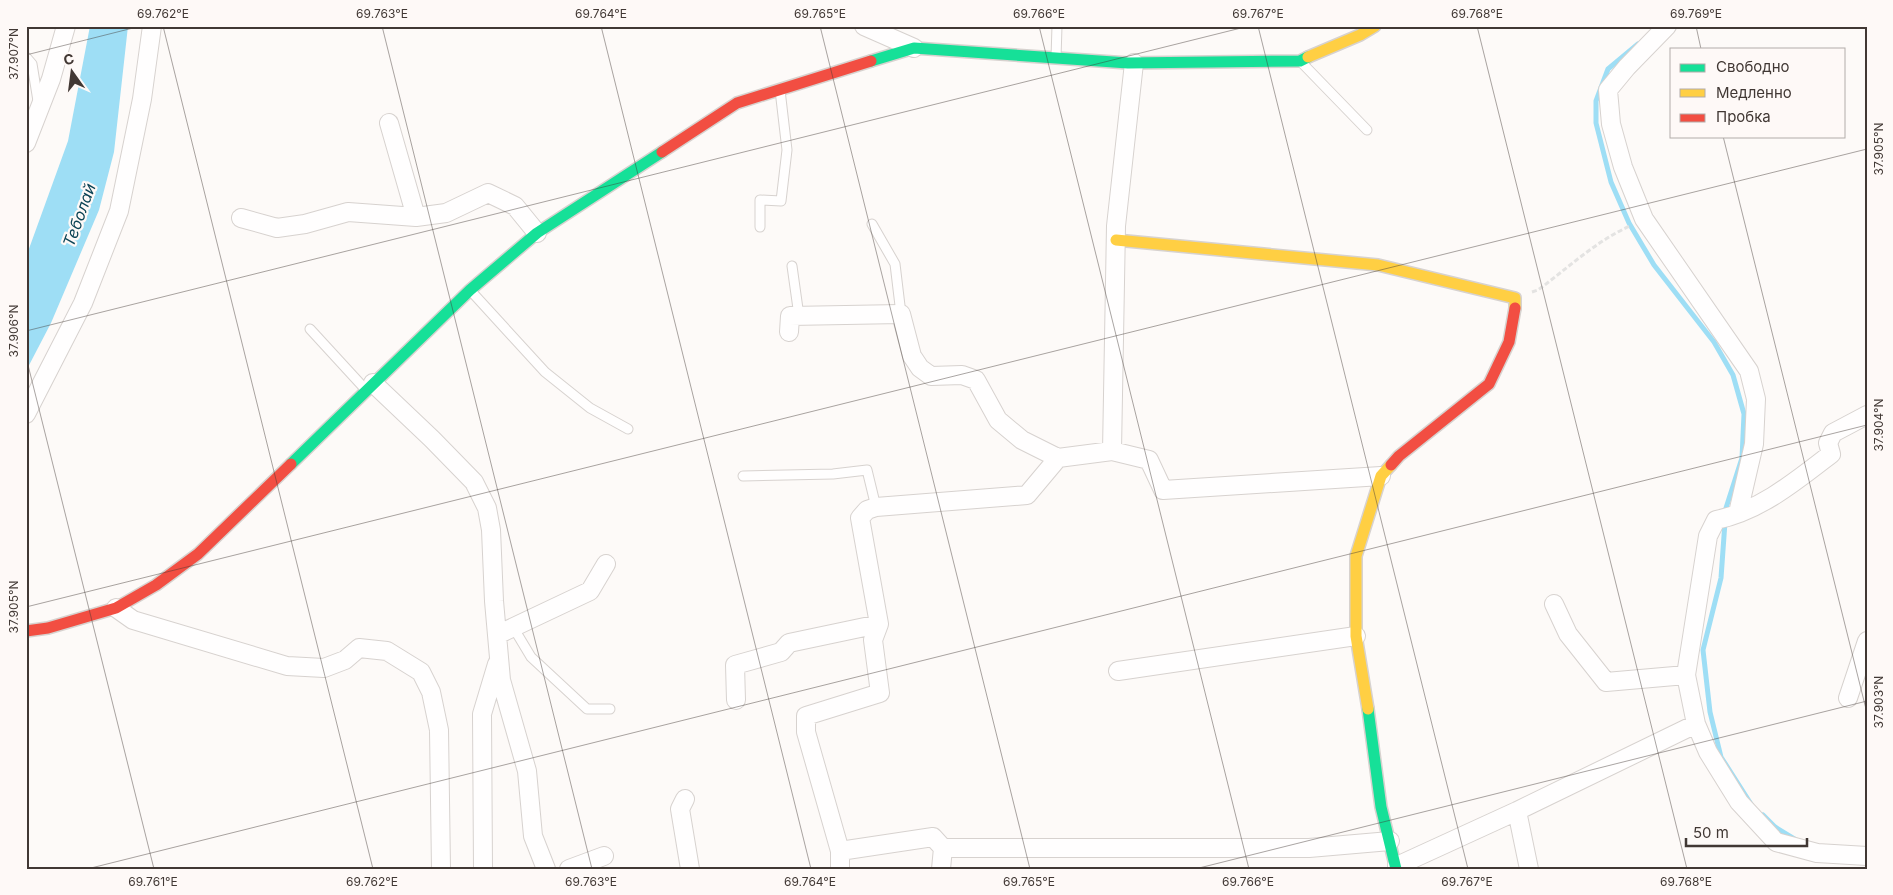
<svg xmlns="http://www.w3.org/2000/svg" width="1893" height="895" viewBox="0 0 1893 895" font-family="Inter,sans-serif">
	<rect width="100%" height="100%" fill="#fdfaf8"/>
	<!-- water -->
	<path fill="#9edef5" d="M90 26H128L114 152 99 210 51 323 26 371V257L68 141Z"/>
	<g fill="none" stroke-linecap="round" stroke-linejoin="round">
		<!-- stream -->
		<path stroke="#9edef5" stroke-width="5" d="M1638 44 1608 69 1596 101V123L1611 182 1629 223 1654 265 1714 342 1733 375 1744 414 1742 458 1726 508 1721 578 1703 650 1710 712 1721 757 1751 804
			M1763 815 1775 827 1796 840"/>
		<!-- lane casing -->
		<g stroke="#d7d2cf" stroke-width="11">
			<path id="lane" d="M26 57 32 64 38 101
				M1056 58 1057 26
				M1302 63 1367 130
				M872 224 895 264 901 314
				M760 227V200L781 201 787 150 780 90
				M792 266 799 316
				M470 290 545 372 590 408 628 429
				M310 329 366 390
				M743 476 833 474 867 470 876 507
				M513 627 531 657 587 709H610"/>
		</g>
		<!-- street casing -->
		<g stroke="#d7d2cf" stroke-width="20">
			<path id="street" d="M864 26 914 48
				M1667 26 1627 67 1608 90 1611 124 1623 167 1644 219 1749 371 1756 399 1754 444 1738 513
				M389 123 416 217
				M26 143 51 79 66 26
				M241 218 277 228 305 224 348 212 416 217 446 213 488 193 515 206 537 233
				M789 332 790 316 901 314 912 356 920 368 931 376 962 375 976 380 998 420 1022 440 1058 458
				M373 383 432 439 474 482 487 508 491 530 494 601 501 680 527 771 533 836 546 869
				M26 414 83 303 119 211 142 99 152 26
				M1867 415 1833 433 1828 443 1831 454C1796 481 1760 511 1716 520L1708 536 1686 675 1696 724 1708 752 1739 802 1776 842 1817 853 1867 856
				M1112 451 1116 226 1134 63
				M1554 604 1568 634 1606 682 1686 675
				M116 608 133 620 287 666 324 668 345 660 359 648 387 651 421 672 431 692 439 730 441 869
				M497 635 590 591 606 564
				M1118 671 1356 636
				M1848 698 1867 641
				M736 700 735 665 781 652 789 643 879 624
				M685 799 680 809 690 869
				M1517 811 1529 869
				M840 851 933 837 943 848H1309L1390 841
				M1397 866 1517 811 1696 724
				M483 869 482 714 497 664
				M569 869 604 856
				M840 869V851L806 732V716L880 693 873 640 879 624 860 518 867 510 876 507 1027 495 1058 458 1112 451 1149 460 1163 490 1381 476
				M941 869 943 848"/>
		</g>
		<!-- fast casing -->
		<g stroke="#d7d2cf" stroke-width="14">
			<path id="fast" d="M871 61 914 48 1128 63 1300 61 1308 57
				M291 464 470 290 537 233 662 152
				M1368 709 1381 807 1396 869"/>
		</g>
		<!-- slow casing -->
		<g stroke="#d7d2cf" stroke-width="14">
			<path id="slow" d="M1308 57 1360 35 1375 26
				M1116 240 1378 265 1515 298V308
				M1368 709 1356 636V556L1381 476 1391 465"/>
		</g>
		<!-- jam casing -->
		<g stroke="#d7d2cf" stroke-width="14">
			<path id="jam" d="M662 152 737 103 871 61
				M1391 465 1399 456 1489 384 1509 342 1515 308
				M26 631 48 628 116 608 156 585 198 554 291 464"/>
		</g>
		<!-- path -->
		<path stroke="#e4e3e2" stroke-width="3" stroke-dasharray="5 2.5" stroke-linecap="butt" d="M1532 292 1538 290C1568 268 1596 241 1630 226"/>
		<!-- lane -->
		<use href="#lane" stroke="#fffefe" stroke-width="9"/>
		<!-- street -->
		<use href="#street" stroke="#fffefe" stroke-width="18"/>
		<!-- fast -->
		<use href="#fast" stroke="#16e098" stroke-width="11"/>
		<!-- slow -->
		<use href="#slow" stroke="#ffcf43" stroke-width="11"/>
		<!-- jam -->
		<use href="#jam" stroke="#f24e42" stroke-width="11"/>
	</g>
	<!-- ticks -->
	<path fill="none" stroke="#413834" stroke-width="1" stroke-opacity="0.45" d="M163 26 373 869M382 26 592 869M601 26 811 869M820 26 1030 869M1039 26 1249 869M1258 26 1468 869M1477 26 1687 869M1696 26 1701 49M26 55 141 26M1723 136 1867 713M26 331 1249 26M26 357 154 869M26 607 1867 149M87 869 1867 425M1195 869 1867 701"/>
	<g text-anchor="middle" stroke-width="4.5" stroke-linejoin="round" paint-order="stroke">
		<!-- water labels -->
		<g font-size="16" font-style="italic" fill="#0b4355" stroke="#fef9f7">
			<text transform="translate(79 215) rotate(-70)" y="6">Теболай</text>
		</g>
	</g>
	<!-- border -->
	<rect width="1893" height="895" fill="none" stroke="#fef9f7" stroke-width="55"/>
	<!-- legend -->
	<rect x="1670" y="48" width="175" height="90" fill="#fef9f7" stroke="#b2aca9"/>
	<rect x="1680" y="64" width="25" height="8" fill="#16e098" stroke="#b2aca9"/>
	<text x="1716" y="72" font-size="15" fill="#413834">Свободно</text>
	<rect x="1680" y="89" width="25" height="8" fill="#ffcf43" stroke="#b2aca9"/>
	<text x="1716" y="98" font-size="15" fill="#413834">Медленно</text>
	<rect x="1680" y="114" width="25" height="8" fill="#f24e42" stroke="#b2aca9"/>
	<text x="1716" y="122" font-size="15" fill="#413834">Пробка</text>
	<!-- north arrow -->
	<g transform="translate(72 72) rotate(346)" stroke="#fef9f7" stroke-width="4" paint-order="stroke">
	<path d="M0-4L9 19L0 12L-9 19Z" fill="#413834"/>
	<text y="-8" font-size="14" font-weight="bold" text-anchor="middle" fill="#413834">С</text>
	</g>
	<!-- scale -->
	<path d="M1686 838v8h121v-8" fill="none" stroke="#413834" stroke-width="2.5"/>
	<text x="1693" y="838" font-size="15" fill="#413834" stroke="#fef9f7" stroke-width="4" paint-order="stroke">50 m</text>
	<rect x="28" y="28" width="1838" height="840" fill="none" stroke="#413834" stroke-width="2"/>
	<g font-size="12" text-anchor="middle" fill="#413834">
		<text x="163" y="18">69.762°E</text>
		<text x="382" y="18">69.763°E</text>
		<text x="601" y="18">69.764°E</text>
		<text x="820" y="18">69.765°E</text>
		<text x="1039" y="18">69.766°E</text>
		<text x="1258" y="18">69.767°E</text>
		<text x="1477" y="18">69.768°E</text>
		<text x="1696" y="18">69.769°E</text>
		<text transform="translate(14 54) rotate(-90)" y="4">37.907°N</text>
		<text transform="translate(1879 149) rotate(-90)" y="4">37.905°N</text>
		<text transform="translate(14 331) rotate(-90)" y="4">37.906°N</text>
		<text transform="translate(1879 425) rotate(-90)" y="4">37.904°N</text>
		<text transform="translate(14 607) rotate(-90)" y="4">37.905°N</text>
		<text transform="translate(1879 702) rotate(-90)" y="4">37.903°N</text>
		<text x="153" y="886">69.761°E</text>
		<text x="372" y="886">69.762°E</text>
		<text x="591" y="886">69.763°E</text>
		<text x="810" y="886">69.764°E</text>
		<text x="1029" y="886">69.765°E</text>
		<text x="1248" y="886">69.766°E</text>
		<text x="1467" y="886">69.767°E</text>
		<text x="1686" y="886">69.768°E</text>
	</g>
</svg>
